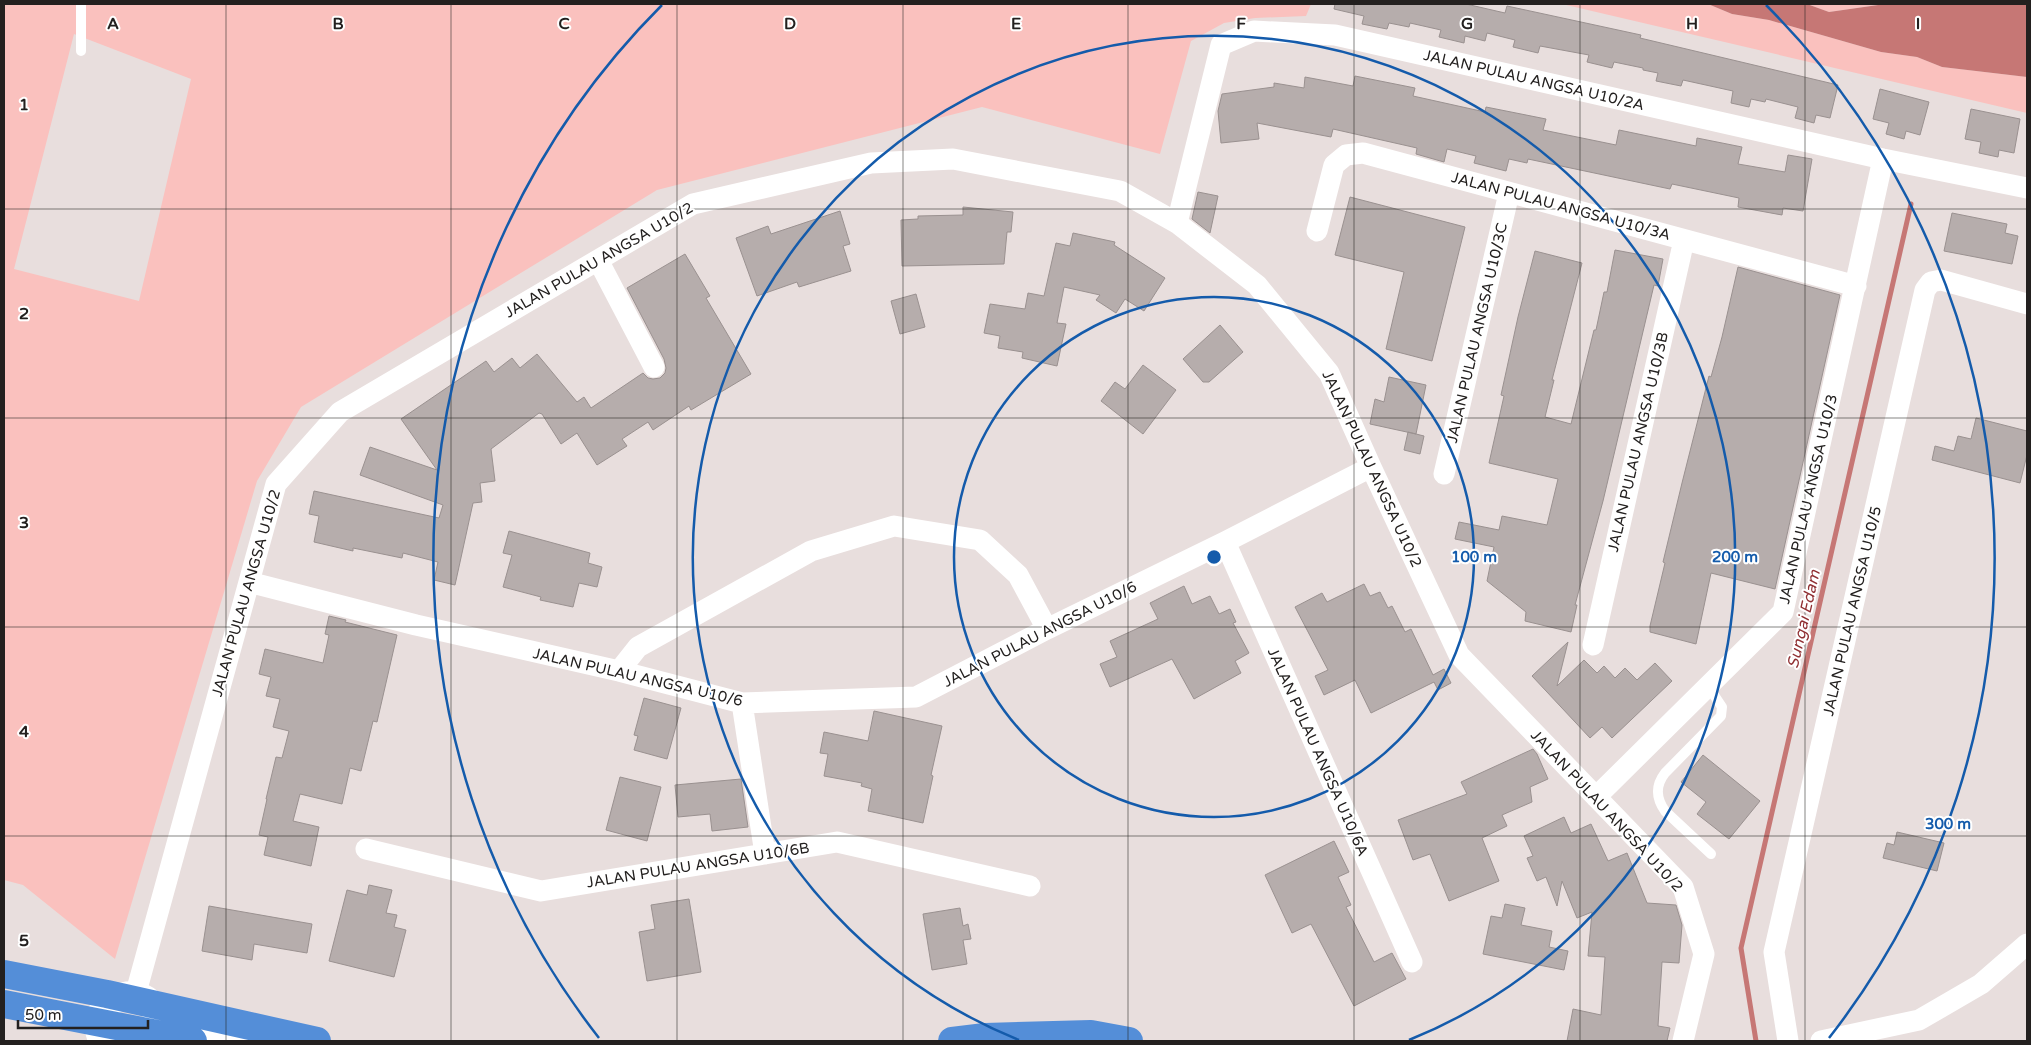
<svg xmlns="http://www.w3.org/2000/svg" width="2031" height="1045" viewBox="0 0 2031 1045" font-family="'Varela Round',sans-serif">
	<rect width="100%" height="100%" fill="#e8dedd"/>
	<!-- green -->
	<path fill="#fac1be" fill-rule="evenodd" d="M4 4H1311L1306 16 1255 18 1224 23 1191 41 1160 154 982 107 657 190 301 407 257 481 115 959 23 885 4 880ZM74 34 191 79 139 301 14 269Z
		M1562 4H1708L1732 14 1769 20 1881 52 1917 57 1942 67 2027 77V113Z
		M1807 4H1885L1829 12Z"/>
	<!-- water -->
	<path fill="#c67775" d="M1708 4H1807L1829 12 1885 4H2027V77L1942 67 1917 57 1881 52 1769 20 1732 14Z"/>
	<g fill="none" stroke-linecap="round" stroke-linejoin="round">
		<!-- stream -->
		<path stroke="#c67775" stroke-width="5" d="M1756 1041 1741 948 1911 204"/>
	</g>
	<!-- building -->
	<path fill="#b6adac" stroke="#9a9190" d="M1335 4H1466L1505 13 1507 6 1641 35 1640 38 1838 85 1830 118 1816 115 1814 123 1795 118 1798 107 1766 99 1765 102 1751 99 1749 107 1731 103 1733 91 1683 80 1681 86 1656 81 1658 73 1643 70V68L1614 62 1612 68 1587 62 1589 55 1540 46 1538 53 1513 47 1515 40 1487 33 1485 41 1465 36 1464 43 1439 37 1441 30 1410 23 1409 27 1389 23 1387 29 1362 24 1364 16 1334 9Z
		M1355 76 1415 88 1413 96 1485 112 1486 107 1546 119 1543 130 1616 145 1619 130 1696 146 1697 138 1742 147 1738 164 1785 172 1788 155 1812 159 1803 211 1783 208 1782 215 1738 207 1739 198 1672 184 1670 189 1528 159 1527 163 1509 159 1506 171 1474 163 1476 156 1447 149 1444 162 1416 154 1417 148 1333 129 1331 137 1257 123 1259 139 1221 143 1218 111 1222 94 1274 87V83L1304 88 1305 77 1353 86Z
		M1880 89 1929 102 1920 135 1906 131 1904 139 1886 134 1889 123 1873 119Z
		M1971 109 2020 119 2014 153 1999 150 1998 157 1979 153 1981 142 1965 139Z
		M1198 192 1218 196 1210 233 1192 219Z
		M1350 197 1465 227 1432 361 1386 349 1404 272 1335 255Z
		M963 207 1013 212 1011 232H1007L1004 264 902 266 901 220 918 219V216L963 215Z
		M840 211 850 244 843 246 851 271 799 287 797 282 757 296 736 238 768 226 771 234Z
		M1952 213 2007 224 2005 233 2018 236 2012 264 1944 251Z
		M1073 233 1115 242 1114 245 1165 278 1144 311 1125 299 1116 313 1096 300 1100 295 1064 287 1057 323 1066 324 1057 366 1022 358 1023 352 998 348 1000 336 984 333 990 304 1025 309 1028 293 1044 296 1056 243 1070 246Z
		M1615 250 1663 259 1658 286 1654 285 1603 501 1575 605H1577L1571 632 1525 621 1526 612 1487 581 1494 547 1455 539 1459 522 1499 530 1502 516 1547 525 1558 479 1489 463 1504 396 1501 395 1518 317 1535 251 1582 263 1552 380H1554L1545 417 1571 424 1594 330H1596L1604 292H1607Z
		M685 254 710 296 706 298 751 374 691 410 689 406 653 430 648 422 622 439 627 446 597 465 577 433 561 444 542 414 539 413 491 449 495 481 480 483 482 502 473 503 455 585 434 580 438 562 403 553 402 558 353 548V551L314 542 319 516 309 514 314 491 439 518 443 505 360 475 370 447 437 470 401 419 486 361 494 372 512 358 520 368 537 354 577 402 584 397 591 408 643 373 648 378 653 379 660 378 665 373 666 368 664 359 627 288Z
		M1738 267 1840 295 1775 589 1711 573 1696 644 1650 632V626L1665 563 1663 562 1682 483 1709 376 1711 377 1722 337Z
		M916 294 925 327 900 334 891 301Z
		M1220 325 1243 352 1209 382H1203L1183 359Z
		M1143 365 1176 390 1143 434 1101 401 1115 382 1125 389Z
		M1389 377 1426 385 1416 434 1370 424 1375 399 1384 402Z
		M1976 418 2027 431V455L2020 483 1932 460 1935 446 1954 451 1958 436 1971 439Z
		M1408 432 1424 436 1420 454 1404 450Z
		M509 531 590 553 588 563 602 567 597 587 579 583 573 607 540 600 541 597 503 587 512 555 503 553Z
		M1364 584 1370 596 1380 592 1388 608 1392 606 1405 632 1411 629 1433 675 1444 669 1451 683 1438 690 1434 682 1371 713 1355 680 1324 695 1315 676 1328 670 1295 607 1322 593 1327 602Z
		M1184 586 1192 604 1210 596 1219 614 1230 609 1236 622 1233 623 1249 653 1235 661 1241 673 1194 699 1172 659 1110 687 1100 664 1117 657 1110 641 1158 619 1150 603Z
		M329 616 346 620 345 622 397 635 377 722 373 721 361 771 350 768 342 804 300 794 293 821 319 827 311 866 264 855 268 837 259 835 267 799H266L276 757 282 758 289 731 273 727 280 699 266 696 271 677 259 674 265 649 323 663 329 635 325 634Z
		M1568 642 1557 686 1584 660 1597 673 1604 666 1615 678 1625 668 1637 680 1655 663 1672 681 1612 738 1602 727 1590 738 1532 676Z
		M644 698 681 708 667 759 634 750 638 736 634 735Z
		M874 711 942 726 931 775 933 776 923 823 868 811 872 789 861 786 862 783 824 776 828 754 820 753 824 732 868 741Z
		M1533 749 1537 754 1548 779 1530 787 1532 802 1502 815 1507 826 1482 838 1499 881 1449 901 1430 854 1413 860 1398 820 1467 794 1461 782Z
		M1703 755 1760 801 1729 839 1697 814 1706 802 1681 782Z
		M620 777 661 787 647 841 606 830Z
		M741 779 748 827 712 831 710 814 678 817 675 785Z
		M1564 817 1571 833 1591 824 1608 861 1627 853 1647 903 1676 905 1682 925 1679 963 1662 962 1658 1026 1670 1028 1667 1041H1567L1573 1009 1601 1015 1605 957 1588 956 1592 912 1577 918 1562 881 1557 906 1546 877 1537 881 1527 858 1533 856 1524 836Z
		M1897 832 1944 843 1937 871 1883 858 1887 843 1894 845Z
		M1334 841 1349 872 1338 877 1351 905 1346 907 1374 962 1392 953 1406 979 1354 1006 1311 924 1292 933 1265 875Z
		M369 885 392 890 386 913 397 915 394 927 406 930 394 977 329 961 347 890 367 895Z
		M689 899 701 972 647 981 639 932 655 929 651 905Z
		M1505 904 1525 908 1521 925 1552 931 1549 947 1568 951 1564 970 1483 954 1491 916 1502 918Z
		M209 906 312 924 307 953 254 944 252 960 202 951Z
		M960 908 963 926 968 924 971 939 963 940 967 964 932 970 923 914Z"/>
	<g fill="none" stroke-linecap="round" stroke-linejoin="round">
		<!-- lane -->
		<path stroke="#fff" stroke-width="10" d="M81 51V4
			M1708 686 1722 707 1721 716 1665 773C1655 786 1656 798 1665 811L1711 854"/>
		<!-- street -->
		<path stroke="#fff" stroke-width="21" d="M1177 223 1221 45 1254 31 1335 35 1883 159 2027 188
			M1317 231 1334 165 1346 155 1363 153 1856 286
			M598 260 654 367
			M1444 474 1509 193
			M1225 542 1412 962
			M249 582 416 625 619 671 742 703 916 697 1047 629 1225 542 1371 467
			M1593 645 1684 240
			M619 671 638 647 811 551 894 526 980 540 1018 575 1047 629
			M742 703 765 854
			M1596 797 1783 612 1883 159
			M366 849 541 891 837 842 1030 886
			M135 996 276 484 340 412 693 204 871 163 953 159 1120 191 1177 223 1257 285 1329 373 1371 467 1459 655 1683 887 1704 954 1683 1041
			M1788 1041 1774 952 1925 290 1931 282 1941 280 2027 304
			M1821 1041 1919 1020 1981 984 2027 944"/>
		<!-- secondary -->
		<path stroke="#fff" stroke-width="28" d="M165 1019 245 1041
			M103 1041C82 1002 143 975 157 1015 160 1024 160 1034 155 1041"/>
		<!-- highway -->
		<path stroke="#548ed8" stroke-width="28" d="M4 974 107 994 317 1041
			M4 1004 193 1041
			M952 1041 985 1037 1091 1034 1129 1041"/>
	</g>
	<!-- grid -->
	<path fill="none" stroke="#23201f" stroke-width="1" stroke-opacity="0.55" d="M226 4V1041M451 4V1041M677 4V1041M903 4V1041M1128 4V1041M1354 4V1041M1580 4V1041M1805 4V1041M4 209H2027M4 418H2027M4 627H2027M4 836H2027"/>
	<!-- distance rings -->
	<g fill="none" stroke="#145bab" stroke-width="2.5">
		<circle cx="1214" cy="557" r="260"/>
		<path d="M1019 1040A521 521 0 1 1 1409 1040"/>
		<path d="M599 1038A781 781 0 0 1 662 5M1766 5A781 781 0 0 1 1829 1038"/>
	</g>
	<g text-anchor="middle" stroke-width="4" stroke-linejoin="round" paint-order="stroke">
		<!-- street labels -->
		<g font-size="15" fill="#23201f" stroke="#fff">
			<text transform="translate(1534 80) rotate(13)" y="5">JALAN PULAU ANGSA U10/2A</text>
			<text transform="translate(1561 206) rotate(15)" y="5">JALAN PULAU ANGSA U10/3A</text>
			<text transform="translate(599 260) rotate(-30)" y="5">JALAN PULAU ANGSA U10/2</text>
			<text transform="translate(1477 333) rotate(-77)" y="5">JALAN PULAU ANGSA U10/3C</text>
			<text transform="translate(1638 442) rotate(-77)" y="5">JALAN PULAU ANGSA U10/3B</text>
			<text transform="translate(1372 469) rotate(65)" y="5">JALAN PULAU ANGSA U10/2</text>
			<text transform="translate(1808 499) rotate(-77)" y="5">JALAN PULAU ANGSA U10/3</text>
			<text transform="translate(246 593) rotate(-74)" y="5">JALAN PULAU ANGSA U10/2</text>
			<text transform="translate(1852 611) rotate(-77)" y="5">JALAN PULAU ANGSA U10/5</text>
			<text transform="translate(1040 634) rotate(-27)" y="5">JALAN PULAU ANGSA U10/6</text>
			<text transform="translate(638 677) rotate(13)" y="5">JALAN PULAU ANGSA U10/6</text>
			<text transform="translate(1318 752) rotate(66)" y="5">JALAN PULAU ANGSA U10/6A</text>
			<text transform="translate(1607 811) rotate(47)" y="5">JALAN PULAU ANGSA U10/2</text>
			<text transform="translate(698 865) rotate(-9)" y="5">JALAN PULAU ANGSA U10/6B</text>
		</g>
		<!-- water labels -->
		<g font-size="16" font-style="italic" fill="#903033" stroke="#fff">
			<text transform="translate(1803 619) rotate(-77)" y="6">Sungai Edam</text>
		</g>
	</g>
	<g font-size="16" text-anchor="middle" font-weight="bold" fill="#23201f" stroke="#fff" stroke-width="4" stroke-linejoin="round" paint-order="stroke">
		<text x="113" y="29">A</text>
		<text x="338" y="29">B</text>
		<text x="564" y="29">C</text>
		<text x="790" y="29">D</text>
		<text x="1016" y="29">E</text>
		<text x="1241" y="29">F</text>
		<text x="1467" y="29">G</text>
		<text x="1692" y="29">H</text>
		<text x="1918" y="29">I</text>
		<text x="24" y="110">1</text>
		<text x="24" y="319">2</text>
		<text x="24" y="528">3</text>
		<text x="24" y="737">4</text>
		<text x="24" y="946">5</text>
	</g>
	<circle cx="1214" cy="557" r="8" fill="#145bab" stroke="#fff" stroke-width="2.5"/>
	<g font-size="15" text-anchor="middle" font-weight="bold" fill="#145bab" stroke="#fff" stroke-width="4" stroke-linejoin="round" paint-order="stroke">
		<text x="1474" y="562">100 m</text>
		<text x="1735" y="562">200 m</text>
		<text x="1948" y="829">300 m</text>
	</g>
	<!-- border -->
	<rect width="2031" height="1045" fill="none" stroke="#23201f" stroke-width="10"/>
	<!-- scale -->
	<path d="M18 1020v8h130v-8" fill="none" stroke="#23201f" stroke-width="2.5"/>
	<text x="25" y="1020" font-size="15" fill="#23201f" stroke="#ffffff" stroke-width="4" paint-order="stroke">50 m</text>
</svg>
